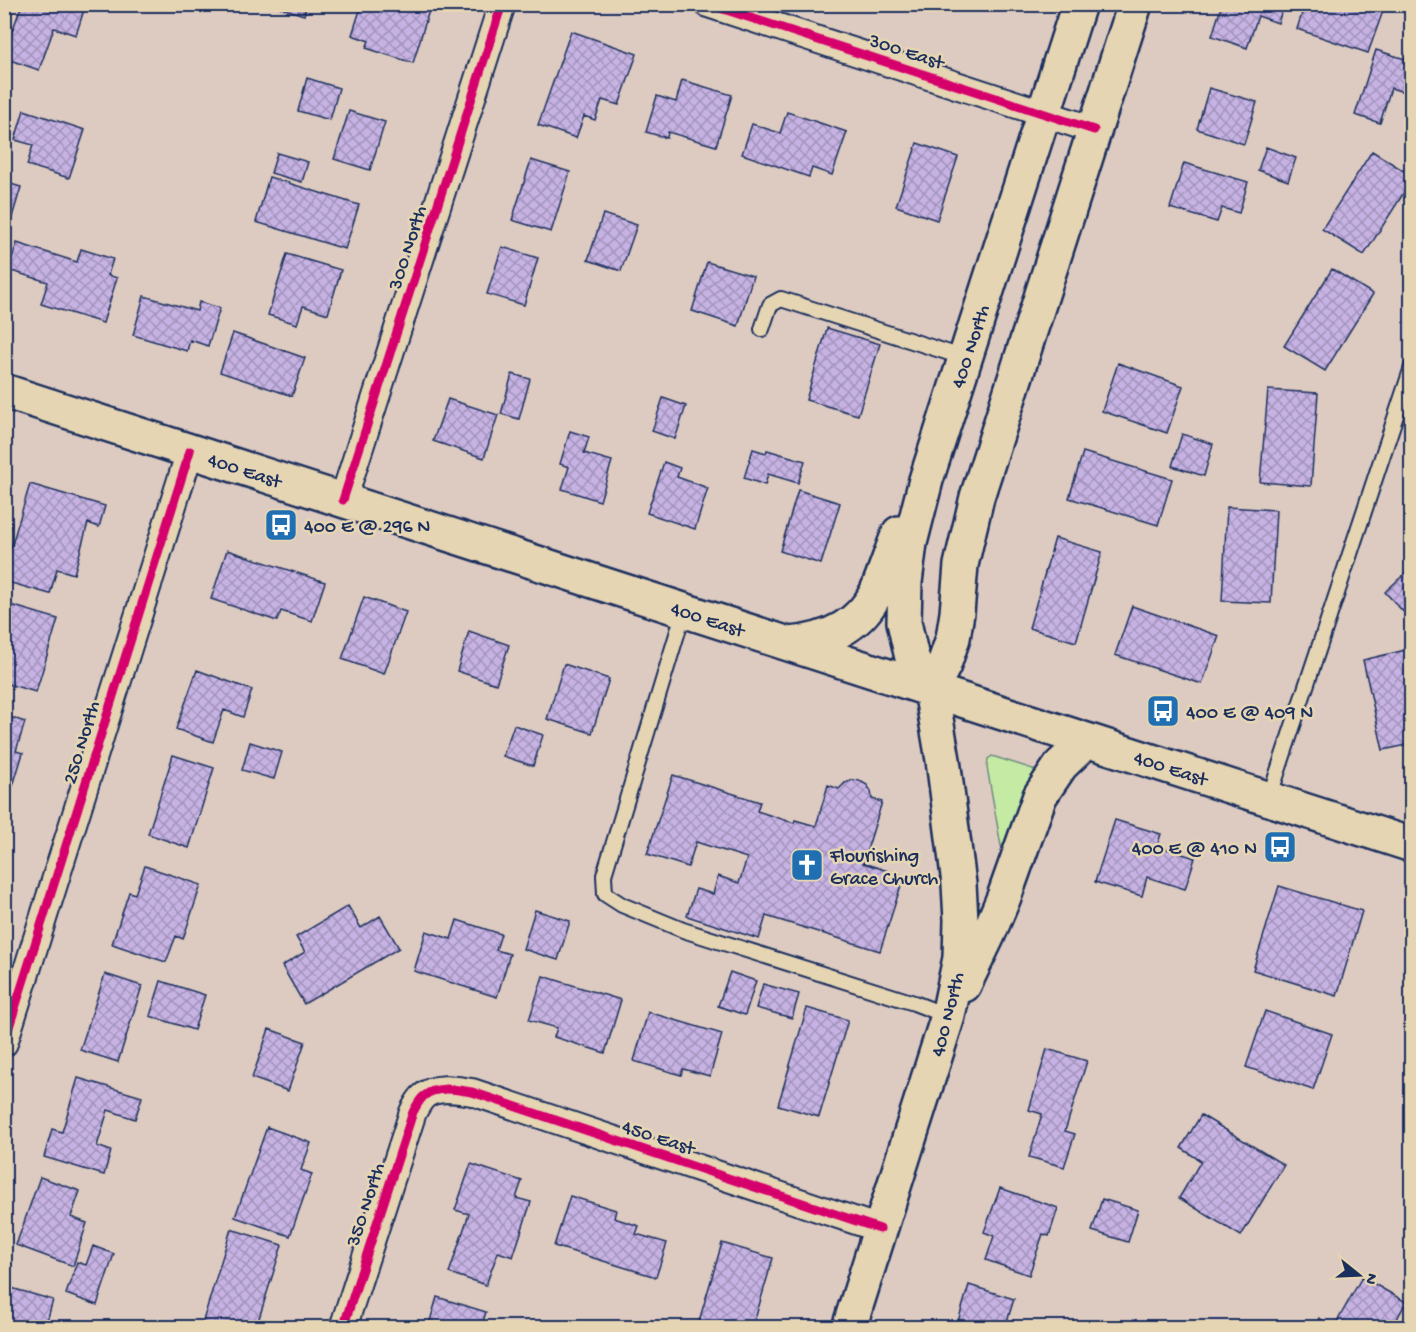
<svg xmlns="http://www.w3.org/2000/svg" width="1416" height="1332" viewBox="0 0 1416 1332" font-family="'Gochi Hand',sans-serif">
	<defs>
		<pattern id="building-cross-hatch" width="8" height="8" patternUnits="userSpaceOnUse" patternTransform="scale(1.5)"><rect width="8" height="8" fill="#c7b3e3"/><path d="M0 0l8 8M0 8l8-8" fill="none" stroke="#a192bb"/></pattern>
	</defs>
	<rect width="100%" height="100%" fill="#ddcbc1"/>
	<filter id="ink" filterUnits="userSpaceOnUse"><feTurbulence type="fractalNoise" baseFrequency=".0167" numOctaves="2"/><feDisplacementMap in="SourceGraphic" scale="12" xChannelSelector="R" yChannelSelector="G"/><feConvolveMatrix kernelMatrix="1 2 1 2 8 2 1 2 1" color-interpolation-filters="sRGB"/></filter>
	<g filter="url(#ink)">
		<!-- grass -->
		<path fill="#c4eaa4" stroke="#708c81" stroke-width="1.5" d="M992 756 1033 769 1036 775 1006 850 1001 846 987 767 988 759Z"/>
		<!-- building -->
		<path fill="url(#building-cross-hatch)" stroke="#1b2f5e" stroke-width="1.5" d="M22 4H69L84 10 76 35 54 28 39 70 4 58V54Z
			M269 4H307L304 15Z
			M362 4H431L413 63 366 48 369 41 352 35Z
			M1222 4H1284L1278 23 1258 16 1247 48 1212 36Z
			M1305 4H1365L1383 11 1368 53 1297 29Z
			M571 31 637 54 619 105 602 100 595 120 584 116 576 138 538 125Z
			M1412 38V95L1391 88 1380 123 1355 115 1376 50 1405 59Z
			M307 78 339 88 330 120 298 111Z
			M682 80 732 95 716 146 668 132 667 138 646 132 657 96 676 102Z
			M1209 88 1257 102 1244 144 1197 129Z
			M24 110 85 130 69 178 27 165 33 145 15 140Z
			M349 111 385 122 370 170 334 159Z
			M787 112 847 132 832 175 812 168 809 177 742 154 752 124 780 133Z
			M917 143 958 157 937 220 896 206Z
			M1266 147 1296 158 1288 181 1258 170Z
			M1372 151 1412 176V180L1364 255 1322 229Z
			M277 153 308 162 302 182 271 173Z
			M531 160 570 172 551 232 512 220Z
			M1184 163 1248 182 1239 213 1222 208 1217 222 1170 208Z
			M269 177 359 205 345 249 256 222Z
			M4 182 21 187 4 244Z
			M603 214 637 225 621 271 588 260Z
			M17 243 77 262 81 249 113 259 108 275 117 278 103 323 41 304 48 282 8 270Z
			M502 247 538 258 524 305 487 294Z
			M287 254 341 270 328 314 303 306 297 324 268 315Z
			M707 262 753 276 738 326 692 311Z
			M1332 269 1373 294 1325 371 1284 346Z
			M144 296 197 311 199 302 220 308 208 346 190 340 187 351 133 335Z
			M827 328 880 344 858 415 806 400Z
			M233 333 305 358 292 396 220 372Z
			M1118 363 1183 386 1167 433 1102 411Z
			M512 374 530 379 519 419 501 414Z
			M1268 390 1318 393 1311 486 1260 482Z
			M663 398 686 406 675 439 652 431Z
			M448 399 498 415 484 458 433 441Z
			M570 431 589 437 584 453 612 461 600 501 562 489 569 467 560 464Z
			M1182 434 1213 444 1204 476 1172 466Z
			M753 449 766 453 767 450 805 461 798 483 768 474 765 485 744 478Z
			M1083 452 1172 479 1158 525 1069 498Z
			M664 462 680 468 677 477 708 488 695 529 647 513Z
			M30 484 105 506 99 527 88 523 74 574 57 569 50 594 4 581V571Z
			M798 490 840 503 821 564 780 551Z
			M1227 507 1276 510 1271 603 1222 601Z
			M4 521 12 523 4 548Z
			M1055 538 1102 552 1076 642 1029 628Z
			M227 550 325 582 312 621 281 611 277 621 211 599Z
			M1412 567V621L1385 592Z
			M364 597 406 612 384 674 342 659Z
			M4 603 58 619 36 692 4 683V635L6 631H4Z
			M1132 606 1219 636 1202 684 1115 655Z
			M469 631 509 645 496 684 457 671Z
			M1410 649 1412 654V744L1383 750 1363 660Z
			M564 664 609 679 592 733 547 719Z
			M197 670 252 690 243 717 224 710 213 742 176 729Z
			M4 715 25 722 16 751 23 753 13 786 4 784Z
			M514 725 543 735 533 766 503 756Z
			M250 742 282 752 274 779 242 770Z
			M173 755 214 768 189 848 148 834Z
			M673 775 760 802 757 811 794 823 795 820 816 826 828 785 839 789 845 783 852 780 860 781 867 785 871 791 872 799 882 802 863 863 904 876 880 951 766 916 759 939 687 916 696 889 713 894 718 876 739 883 747 858 696 842 688 867 647 854Z
			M1115 820 1161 834 1157 846 1195 858 1185 889 1147 877 1142 896 1095 882Z
			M145 866 201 885 183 939 176 936 166 962 112 944 129 892 135 894Z
			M1279 886 1362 911 1337 996 1253 970Z
			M348 906 361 928 380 916 399 948 304 1004 282 966 305 952 296 937Z
			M535 910 570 921 558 960 523 949Z
			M457 920 501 934 496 950 510 954 497 997 414 971 426 931 451 939Z
			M730 972 756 981 745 1015 718 1006Z
			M105 974 142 986 118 1062 80 1050Z
			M543 976 621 1000 605 1053 554 1037 557 1028 529 1020Z
			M161 981 205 995 194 1030 150 1016Z
			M763 984 799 994 792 1018 756 1008Z
			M807 1008 848 1020 819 1117 778 1105Z
			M1265 1011 1332 1034 1313 1090 1246 1067Z
			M648 1012 722 1034 710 1076 683 1069 681 1075 634 1061Z
			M269 1029 305 1042 288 1091 252 1078Z
			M1047 1049 1087 1061 1065 1131 1075 1134 1064 1167 1029 1157 1042 1114 1029 1110Z
			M78 1078 142 1097 135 1119 108 1110 97 1146 111 1151 104 1175 44 1157 52 1129 62 1132Z
			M1201 1115 1284 1165 1241 1236 1179 1198 1201 1161 1181 1148Z
			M267 1127 311 1143 301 1170 312 1174 290 1236 235 1217Z
			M471 1164 522 1181 516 1198 531 1202 513 1257 498 1252 486 1285 449 1273 469 1214 455 1210Z
			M40 1177 80 1191 71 1217 87 1223 73 1266 16 1245Z
			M1000 1188 1058 1208 1049 1236 1043 1234 1029 1275 986 1260 994 1236 984 1232Z
			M570 1196 616 1210 614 1218 639 1226 636 1234 667 1243 656 1277 554 1246Z
			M1102 1199 1138 1210 1128 1242 1092 1231Z
			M231 1229 282 1245 256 1328H215L202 1324Z
			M722 1243 773 1258 753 1326 738 1322 737 1328H697Z
			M93 1246 114 1254 97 1305 66 1294 77 1262 86 1265Z
			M1362 1277 1406 1302 1392 1328H1314L1319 1318 1334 1327Z
			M969 1285 1014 1299 1005 1328H956Z
			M8 1287 53 1300 45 1328H4V1299Z
			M437 1297 486 1312 481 1328H428Z"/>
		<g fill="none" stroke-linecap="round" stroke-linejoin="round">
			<!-- service casing -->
			<g stroke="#1b2f5e" stroke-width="18">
				<path id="service" d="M762 329 770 305 781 299 965 358
					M684 611 604 875 605 894 622 905 683 930 914 1003 948 1016
					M1269 798 1412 367"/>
			</g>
			<!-- minor casing -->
			<g stroke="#1b2f5e" stroke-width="30">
				<path id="minor" d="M708 4 1094 130
					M343 500 502 4
					M4 1043 190 451
					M343 1328 413 1112C416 1107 419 1100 424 1096 436 1085 458 1090 472 1092L880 1229"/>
			</g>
			<!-- secondary casing -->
			<g stroke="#1b2f5e" stroke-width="38">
				<path id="secondary" d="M4 391 1412 845
					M789 644C826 641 860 627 877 591 885 572 891 552 899 533
					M931 690 944 665 953 638 957 613 961 565 977 497 1135 4
					M964 985 988 935 1004 897 1040 796 1061 765 1087 740
					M849 1328 948 1016 960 958 961 920 959 884 943 760 931 690 921 676 912 658 904 622 905 582 910 543 926 480 1079 4"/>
			</g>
			<!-- service -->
			<use href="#service" stroke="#e6d5b2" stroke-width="14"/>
			<!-- minor -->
			<use href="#minor" stroke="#e6d5b2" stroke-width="26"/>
			<!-- secondary -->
			<use href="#secondary" stroke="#e6d5b2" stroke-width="33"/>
			<!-- cycleway casing -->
			<g stroke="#e6d5b2" stroke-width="13">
				<path id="cycleway" d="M708 4 1094 130
					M343 500 502 4
					M4 1043 190 451
					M343 1328 413 1112C416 1107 419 1100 424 1096 436 1085 458 1090 472 1092L880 1229"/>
			</g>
			<!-- cycleway -->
			<use href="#cycleway" stroke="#d6006c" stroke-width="9"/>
		</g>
	</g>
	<!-- icons -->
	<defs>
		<g id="bus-square" transform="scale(1.725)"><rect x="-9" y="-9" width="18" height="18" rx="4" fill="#1f6fb2" stroke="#e6d5b2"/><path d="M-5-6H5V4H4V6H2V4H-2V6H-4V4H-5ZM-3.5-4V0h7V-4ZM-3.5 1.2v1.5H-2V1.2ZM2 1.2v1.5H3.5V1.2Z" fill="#fff"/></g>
		<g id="church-square" transform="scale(1.725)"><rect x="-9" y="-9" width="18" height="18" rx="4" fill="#1f6fb2" stroke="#e6d5b2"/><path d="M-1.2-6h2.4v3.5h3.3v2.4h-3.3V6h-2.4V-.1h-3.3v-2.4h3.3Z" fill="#fff"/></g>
	</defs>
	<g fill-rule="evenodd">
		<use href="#bus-square" x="281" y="525"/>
		<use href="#bus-square" x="1163" y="711"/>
		<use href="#bus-square" x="1280" y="847"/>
		<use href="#church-square" x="807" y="865"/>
	</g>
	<g text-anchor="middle" stroke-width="5" stroke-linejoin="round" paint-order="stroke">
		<!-- street labels -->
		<g font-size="20" fill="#1b2f5e" stroke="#e6d5b2">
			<text transform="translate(907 50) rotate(18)" y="7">300 East</text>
			<text transform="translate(406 247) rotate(-72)" y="7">300 North</text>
			<text transform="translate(969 346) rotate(-72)" y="7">400 North</text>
			<text transform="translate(245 469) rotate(18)" y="7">400 East</text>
			<text transform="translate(708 618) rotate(18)" y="7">400 East</text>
			<text transform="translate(80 742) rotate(-73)" y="7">250 North</text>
			<text transform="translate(1171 767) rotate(18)" y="7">400 East</text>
			<text transform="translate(946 1014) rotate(-76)" y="7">400 North</text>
			<text transform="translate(659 1136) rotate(18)" y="7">450 East</text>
			<text transform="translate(364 1204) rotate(-72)" y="7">350 North</text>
		</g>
		<!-- poi labels -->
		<g font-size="20" fill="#1b2f5e" stroke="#e6d5b2" text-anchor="start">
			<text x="304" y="532">400 E @ 296 N</text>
			<text x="1186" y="718">400 E @ 409 N</text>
			<text x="1257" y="854" text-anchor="end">400 E @ 410 N</text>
			<text x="830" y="861">Flourishing<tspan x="830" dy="23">Grace Church</tspan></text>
		</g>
	</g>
	<!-- margin -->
	<rect width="1416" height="1332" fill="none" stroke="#e6d5b2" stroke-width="24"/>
	<rect x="12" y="12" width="1392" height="1308" fill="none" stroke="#1b2f5e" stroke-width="2" filter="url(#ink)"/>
	<!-- north arrow -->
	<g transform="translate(1359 1275) rotate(108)" stroke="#e6d5b2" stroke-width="4.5" paint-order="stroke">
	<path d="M0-4.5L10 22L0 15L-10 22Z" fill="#1b2f5e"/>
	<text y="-9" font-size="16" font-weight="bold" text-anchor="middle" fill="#1b2f5e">N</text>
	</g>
</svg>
